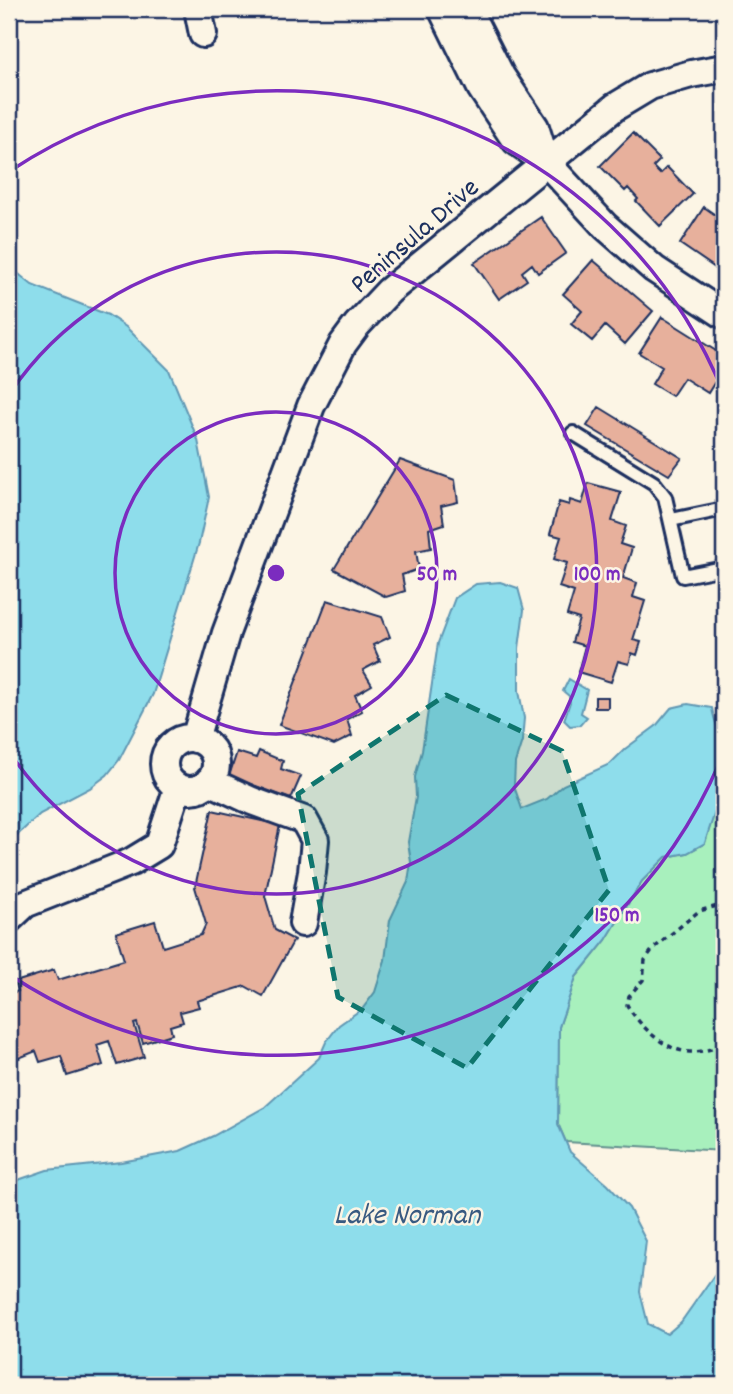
<svg xmlns="http://www.w3.org/2000/svg" width="733" height="1394" viewBox="0 0 733 1394" font-family="Dekko,sans-serif">
	<rect width="100%" height="100%" fill="#fcf5e5"/>
	<filter id="ink" filterUnits="userSpaceOnUse"><feTurbulence type="fractalNoise" baseFrequency=".0143" numOctaves="2"/><feDisplacementMap in="SourceGraphic" scale="14" xChannelSelector="R" yChannelSelector="G"/><feConvolveMatrix kernelMatrix="1 2 1 2 8 2 1 2 1" color-interpolation-filters="sRGB"/></filter>
	<g filter="url(#ink)">
		<!-- green -->
		<path fill="#a8f0bd" stroke="#62908e" stroke-width="2" d="M724 778V1151L566 1142 558 1124 559 1027 576 977 606 940 642 881 666 857 687 853 705 843Z"/>
		<!-- water -->
		<path fill="#8eddeb" stroke="#6097b3" stroke-width="2" d="M9 266 32 285 108 315 126 327 169 370 198 440 209 497 199 543 153 694 119 760 107 775 90 788 40 814 9 843Z
			M500 582 518 588 524 610 519 648V691L524 718 522 741 515 763 514 786 522 809 547 799 563 785 610 764 625 749 656 726 671 708 688 704 712 708C714 722 720 732 724 745 732 776 713 814 705 843L687 853 666 857 642 881 606 940 576 977 559 1027 558 1124 570 1152 608 1185 629 1208 646 1241 640 1292 648 1324 667 1334 681 1322 724 1261V1385H9V1186L21 1179 47 1170 121 1162 180 1151 213 1136 265 1107 319 1058 326 1042 339 1025 363 1008 375 992 385 960 390 920 408 882 411 862 408 842 416 797 415 777 422 751 438 643 455 598 476 584Z
			M569 679 587 690 581 713 587 717 580 725 570 726 564 720 570 702 569 696 563 691Z"/>
		<!-- building -->
		<path fill="#e7b09c" stroke="#1b2f5e" stroke-width="2" d="M633 133 660 160 653 167 660 174 667 167 693 194 660 226 636 201 638 199 628 188 625 191 600 166Z
			M704 207 724 221V274L680 244Z
			M541 217 566 253 538 273 532 264 522 272 527 280 499 299 474 263Z
			M593 260 653 311 625 344 605 326 592 341 571 324 582 311 563 294Z
			M662 317 724 356V367L708 393 684 378 672 396 652 384 662 367 639 353Z
			M599 407 682 458 669 475 587 426Z
			M400 460 455 480 458 502 441 506 444 524 429 529 431 548 416 551 419 569 402 575 405 591 386 597 334 569Z
			M588 483 621 492 612 521 626 526 620 544 632 548 623 578 637 583 633 597 645 601 633 640 641 642 637 655 632 653 629 664 618 661 611 682 578 672 585 646 572 642 579 619 567 615 574 592 559 587 567 563 554 559 561 537 550 534 559 502 569 505 570 500 582 504Z
			M327 600 382 617 390 637 373 645 380 661 363 670 372 685 355 695 362 711 347 719 352 736 334 745 279 725Z
			M595 697H608V708H595Z
			M259 751 283 761 281 769 301 776 291 799 229 776 237 752 256 758Z
			M212 810 280 825 265 896 275 930 294 940 263 996 245 986 197 1001 199 1007 180 1012 183 1022 170 1026 172 1034 143 1043 137 1023 134 1024 144 1057 117 1065 109 1041 97 1045 103 1065 67 1076 61 1056 40 1062 36 1051 9 1062V994L18 991 15 982 54 970 58 980 124 960 116 933 155 921 163 947 201 935 206 924 195 887Z"/>
		<g fill="none" stroke-linecap="round" stroke-linejoin="round">
			<!-- lane casing -->
			<g stroke="#1b2f5e" stroke-width="18">
				<path id="lane" d="M573 433 654 483 665 497 683 576 724 568
					M671 520 724 509"/>
			</g>
			<!-- street casing -->
			<g stroke="#1b2f5e" stroke-width="32">
				<path id="street" d="M198 9 203 34
					M442 9 481 88 516 141 546 162 605 226 654 269 724 315
					M467 9 501 76 535 127 546 162
					M164 764a26 26 0 1 1 52 0a26 26 0 1 1-52 0Z
					M195 739 226 633 311 406 343 344 357 325 389 291 615 107 650 86 691 74 724 68
					M209 781 252 801 304 820 315 840 312 872 303 923
					M9 919 25 904 131 862 159 845 178 787"/>
			</g>
			<!-- path -->
			<path stroke="#1b2f5e" stroke-width="3.5" stroke-dasharray="5 5" stroke-linecap="butt" d="M724 901 721 905 699 911 653 949 645 960 643 980 629 996 627 1005C640 1026 665 1052 692 1052 702 1052 714 1048 724 1046"/>
			<!-- lane -->
			<use href="#lane" stroke="#fcf5e5" stroke-width="12"/>
			<!-- street -->
			<use href="#street" stroke="#fcf5e5" stroke-width="26"/>
		</g>
	</g>
	<!-- marked area -->
	<path fill="#0f766e" fill-opacity="0.2" stroke="#0f766e" stroke-width="5" stroke-dasharray="14 9" stroke-linejoin="round" d="M446 695 562 751 609 890 467 1068 338 997 298 794Z"/>
	<!-- distance rings -->
	<g fill="none" stroke="#7b2cbf" stroke-width="3.5">
		<circle cx="276" cy="573" r="161"/>
		<path d="M10 393A321 321 0 1 1 10 753"/>
		<path d="M723 754A482 482 0 0 1 10 975M10 171A482 482 0 0 1 723 392"/>
	</g>
	<g text-anchor="middle" stroke-width="5" stroke-linejoin="round" paint-order="stroke">
		<!-- street labels -->
		<g font-size="28" fill="#1b2f5e" stroke="#fcf5e5">
			<text transform="translate(413 234) rotate(-41)" y="10">Peninsula Drive</text>
		</g>
		<!-- water labels -->
		<g font-size="30" font-style="italic" fill="#385a81" stroke="#fcf5e5">
			<text x="407" y="1223">Lake Norman</text>
		</g>
	</g>
	<circle cx="276" cy="573" r="10" fill="#7b2cbf" stroke="#fcf5e5" stroke-width="3.5"/>
	<g font-size="21" text-anchor="middle" font-weight="bold" fill="#7b2cbf" stroke="#fcf5e5" stroke-width="5" stroke-linejoin="round" paint-order="stroke">
		<text x="437" y="580">50 m</text>
		<text x="597" y="580">100 m</text>
		<text x="617" y="921">150 m</text>
	</g>
	<!-- margin -->
	<rect width="733" height="1394" fill="none" stroke="#fcf5e5" stroke-width="35"/>
	<rect x="18" y="18" width="698" height="1359" fill="none" stroke="#1b2f5e" stroke-width="2.5" filter="url(#ink)"/>
</svg>
